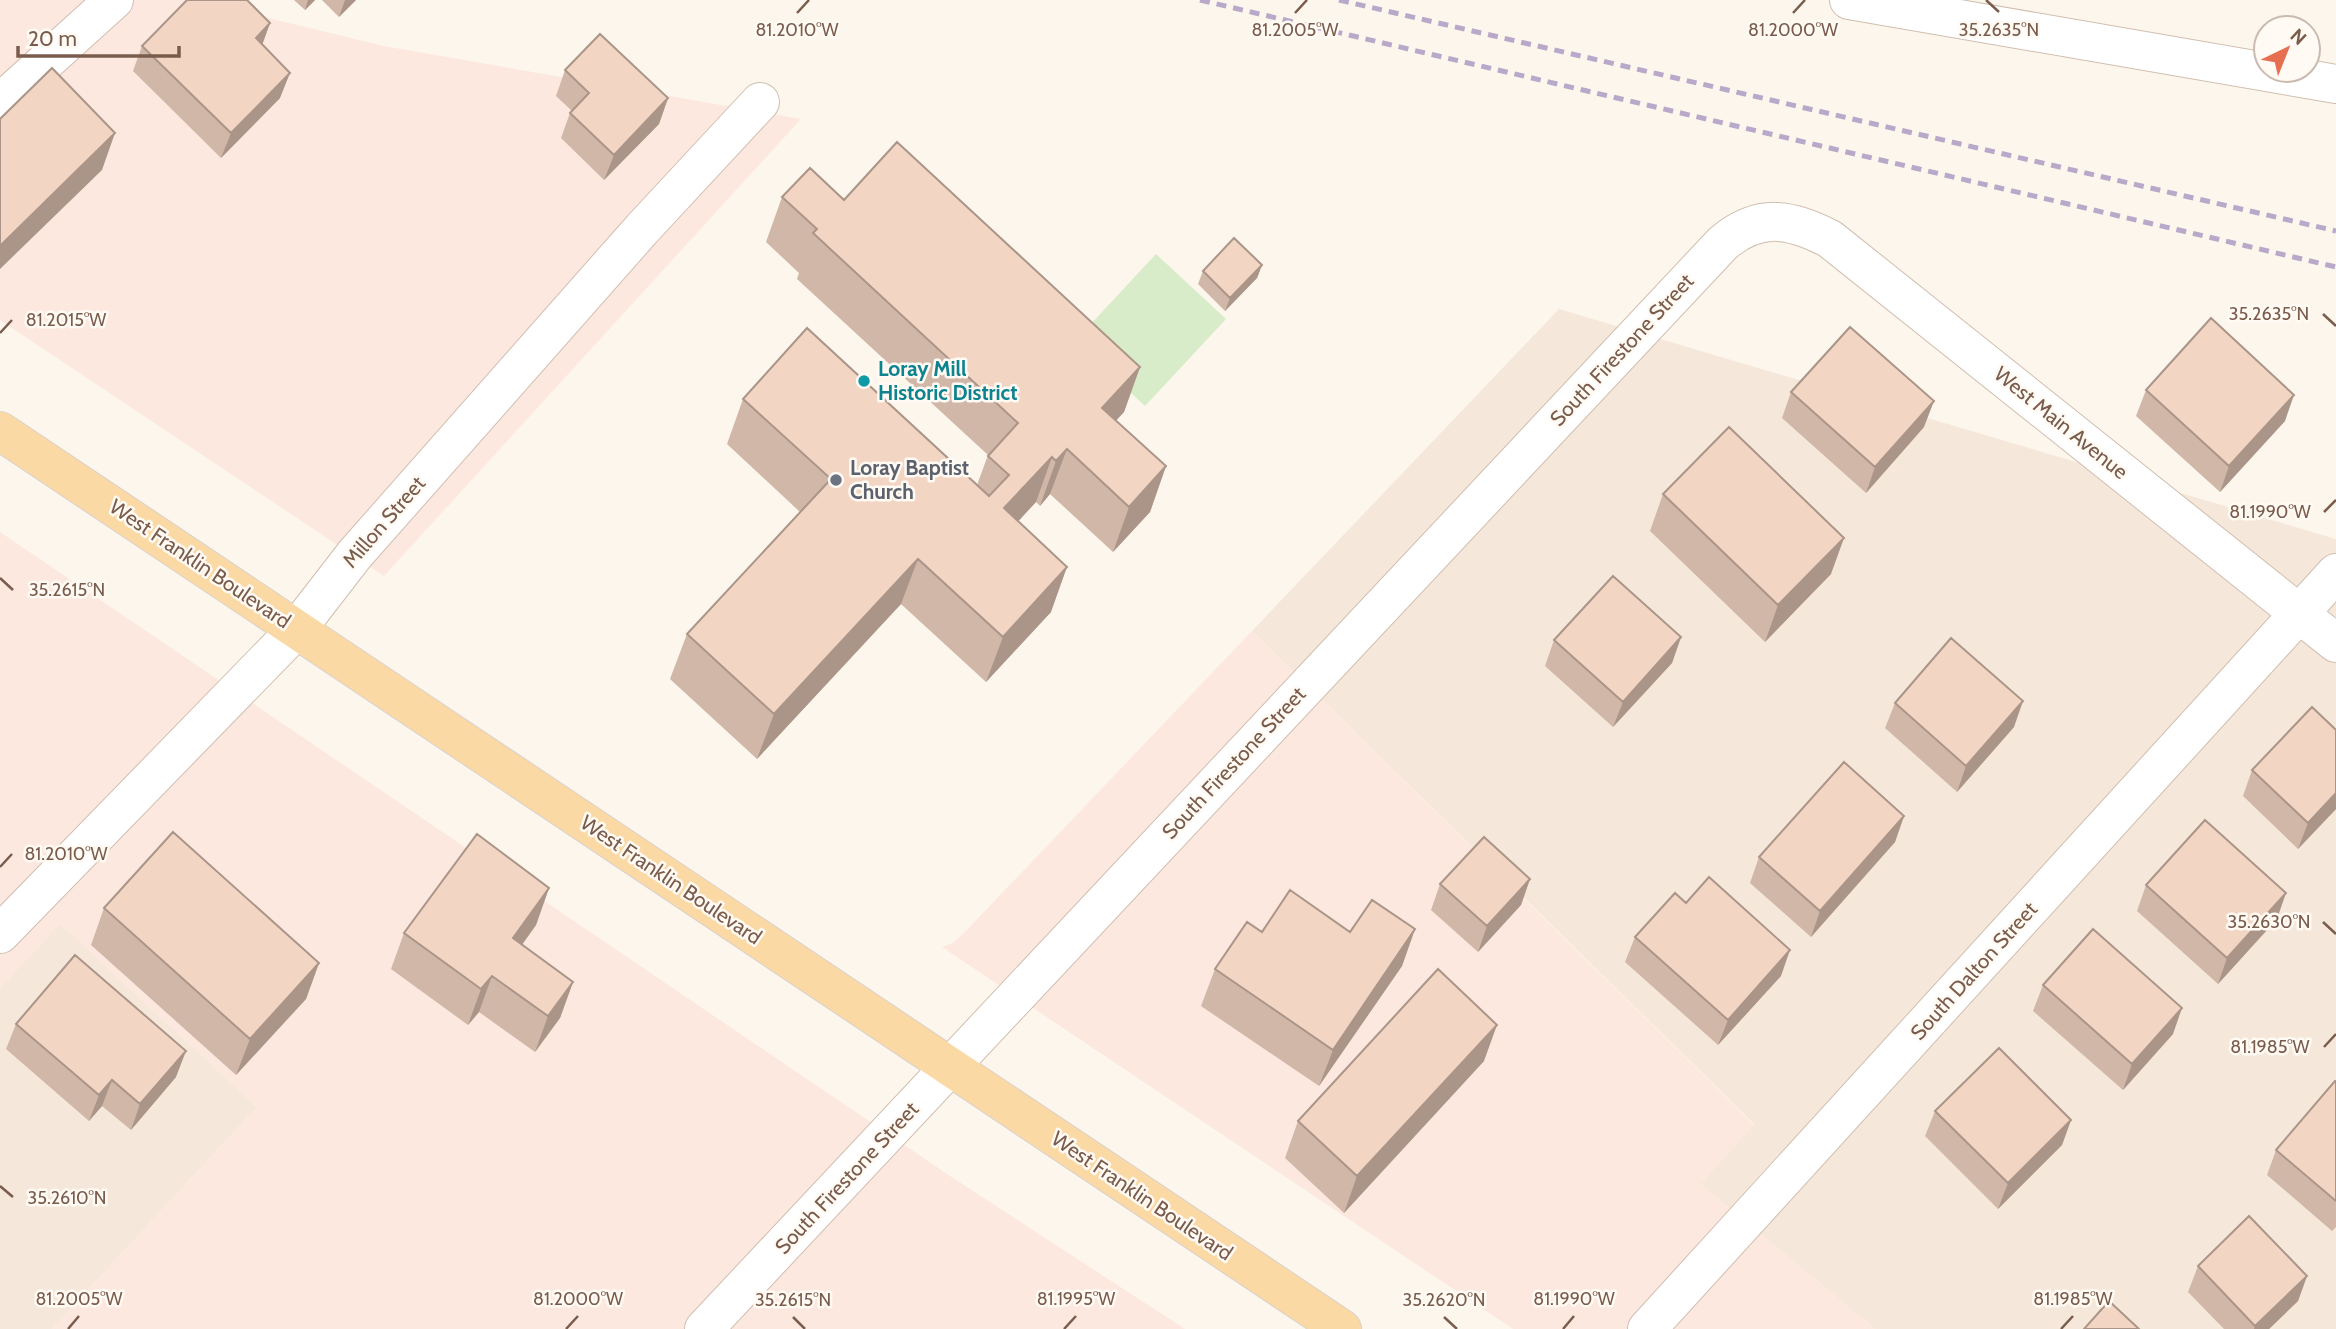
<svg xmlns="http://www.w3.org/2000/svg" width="2336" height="1329" viewBox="0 0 2336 1329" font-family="Cabin,sans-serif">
	<rect width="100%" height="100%" fill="#fdf6ec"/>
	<!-- residential -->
	<path fill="#f5e8da" d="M1559 309 2336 539V1329H1875L1700 1184 1754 1124 1252 631Z
		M60 923 257 1107 52 1329H0V988Z"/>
	<!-- commercial -->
	<path fill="#fde8e0" d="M0 0H194L384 46 801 119 384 576 0 320Z
		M0 532 950 1176 1185 1329H52L257 1107 60 924 0 988Z
		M1252 631 1754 1125 1700 1184 1875 1329H1513L942 947 953 943 963 934Z"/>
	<!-- green -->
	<path fill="#d8ecc9" d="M1156 254 1226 319 1145 406 1075 341Z"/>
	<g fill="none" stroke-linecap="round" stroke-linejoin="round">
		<!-- street casing -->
		<g stroke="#d1beb0" stroke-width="40">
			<path id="street" d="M1849 0 2336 84
				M0 103 114 0
				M0 934 297 629 355 554 642 229 760 102
				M704 1329 1723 243C1759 213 1790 218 1830 239L2336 643
				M1647 1329 2336 573"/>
		</g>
		<!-- primary casing -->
		<g stroke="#dad1cd" stroke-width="40">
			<path id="primary" d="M0 431 1342 1329"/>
		</g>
		<!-- street -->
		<use href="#street" stroke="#fff" stroke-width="38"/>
		<!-- primary -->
		<use href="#primary" stroke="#fbd9a5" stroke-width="38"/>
		<!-- rail -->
		<path stroke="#b9a8c9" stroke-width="5" stroke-dasharray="10 7" stroke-linecap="butt" d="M1200 0 2336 267
			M1339 0 2336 231"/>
	</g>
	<!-- wall -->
	<path fill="#d1b7a8" d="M294 0H315L305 10Z
		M322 0H356L339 17Z
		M270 23 262 45 280 98 221 158 133 71 142 46Z
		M565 70 668 98 659 124 604 180 561 138 570 113 572 111 556 96Z
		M782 197 844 200 1140 367 1124 412 1116 420 1166 466 1150 512 1113 552 1050 494 1040 506 1036 502 1018 521 1051 612 986 682 901 604 757 759 670 679 687 634 800 512 727 444 743 399 977 485 988 455 797 279 799 273 766 242Z
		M1262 265 1257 278 1225 311 1198 284 1203 271Z
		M2146 390 2285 421 2220 492 2136 416Z
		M1791 392 1924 427 1866 493 1782 418Z
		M1663 494 1831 574 1765 642 1650 531Z
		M1681 637 1672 663 1613 727 1545 666 1554 640Z
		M1895 703 2014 727 1957 792 1885 728Z
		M2336 730V809L2298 849 2243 796 2252 770Z
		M1904 816 1895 842 1811 937 1750 883 1759 857Z
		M1530 879 1521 905 1478 952 1431 910 1440 884Z
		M2146 885 2277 919 2218 984 2137 911Z
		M549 888 536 925 522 945 573 982 560 1018 535 1052 479 1012 468 1025 391 969 404 933Z
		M1686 903 1781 976 1718 1045 1625 962 1635 937Z
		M104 908 319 963 306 999 236 1075 91 945Z
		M1415 929 1402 966 1319 1086 1201 1006 1215 969 1350 932Z
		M2043 985 2173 1034 2123 1090 2033 1011Z
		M16 1024 176 1077 131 1130 102 1106 89 1121 6 1049Z
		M1484 1061 1344 1213 1285 1158 1298 1121Z
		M2336 1081V1227L2332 1231 2267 1175 2276 1150Z
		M1935 1111 2071 1120 2062 1145 1998 1209 1925 1136Z
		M2198 1266 2307 1276 2298 1301 2269 1329H2224L2188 1292Z"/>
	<!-- shaded-wall -->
	<path fill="#aa9588" d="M308 0H315L305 10Z
		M345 0H356L339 17Z
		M270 23 261 48 256 38Z
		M290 73 280 98 221 158 231 133Z
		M668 98 659 124 604 180 614 155Z
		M115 133 102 170 0 269V246Z
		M1262 265 1257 278 1225 311 1230 298Z
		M1140 367 1124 412 1086 453 1102 408Z
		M2294 395 2285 421 2220 492 2229 466Z
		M1934 401 1924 427 1866 493 1875 467Z
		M1067 449 1050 494 1040 506 1056 461Z
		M1052 457 1036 502 988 554 1004 508Z
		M1166 466 1150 512 1113 552 1129 507Z
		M1844 538 1831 574 1765 642 1778 605Z
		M918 559 901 604 757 759 774 714Z
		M1067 567 1051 612 986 682 1003 637Z
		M1681 637 1672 663 1613 727 1623 702Z
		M2023 701 2014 727 1957 792 1966 766Z
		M2336 793V809L2298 849 2308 823Z
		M1904 816 1895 842 1811 937 1820 911Z
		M1530 879 1521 905 1478 952 1487 926Z
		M549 888 536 925 500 975 513 938Z
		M2286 893 2277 919 2218 984 2227 958Z
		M1415 929 1402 966 1319 1086 1333 1050Z
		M1790 950 1781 976 1718 1045 1728 1020Z
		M319 963 306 999 236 1075 250 1039Z
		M492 976 479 1012 468 1025 481 989Z
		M573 982 560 1018 535 1052 548 1016Z
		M2182 1008 2173 1034 2123 1090 2132 1064Z
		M1497 1025 1484 1061 1344 1213 1357 1176Z
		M186 1051 176 1077 131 1130 140 1104Z
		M112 1080 102 1106 89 1121 99 1095Z
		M2071 1120 2062 1145 1998 1209 2008 1183Z
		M2307 1276 2298 1301 2269 1329H2254L2255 1326Z"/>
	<!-- building -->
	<path fill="#f3d5c3" stroke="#aa9588" stroke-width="2" d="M187 0H247L270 23 256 38 290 73 231 133 142 46Z
		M600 34 668 98 614 155 570 113 589 93 565 70Z
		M52 68 115 133 0 246V119Z
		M897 142 1140 367 1102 408 1166 466 1129 507 1067 449 1056 461 1052 457 1004 508 1067 567 1003 637 918 559 774 714 687 634 831 479 743 399 807 328 989 496 1009 475 988 456 1018 423 813 233 817 229 782 197 810 168 844 200Z
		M1234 238 1262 265 1230 298 1203 271Z
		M2211 318 2294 395 2229 466 2146 390Z
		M1850 327 1934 401 1875 467 1791 392Z
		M1729 427 1844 538 1778 605 1663 494Z
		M1613 576 1681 637 1623 702 1554 640Z
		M1951 638 2023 701 1966 766 1895 703Z
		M2312 707 2336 730V793L2308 823 2252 770Z
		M1844 762 1904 816 1820 911 1759 857Z
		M2205 820 2286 893 2227 958 2146 885Z
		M173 832 319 963 250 1039 104 908Z
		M477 834 549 888 513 938 573 982 548 1016 492 976 481 989 404 933Z
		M1484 837 1530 879 1487 926 1440 884Z
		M1709 877 1790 950 1728 1020 1635 937 1675 893 1686 903Z
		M1290 890 1350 932 1372 900 1415 929 1333 1050 1215 969 1247 922 1262 932Z
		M2093 929 2182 1008 2132 1064 2043 985Z
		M75 955 186 1051 140 1104 112 1080 99 1095 16 1024Z
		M1438 969 1497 1025 1357 1176 1298 1121Z
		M1999 1048 2071 1120 2008 1183 1935 1111Z
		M2335 1081H2336V1201L2276 1150Z
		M2249 1216 2307 1276 2255 1326 2198 1266Z
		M2109 1301 2139 1329H2084Z"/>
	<!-- ticks -->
	<path fill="none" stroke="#7a5c4d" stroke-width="2.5" d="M1986 0 1999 12M797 13 809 0M1295 13 1307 0M1793 13 1805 0M2323 314 2336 326M0 333 12 320M2324 512 2336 500M0 578 13 590M0 867 12 854M2323 922 2336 934M2324 1047 2336 1034M0 1186 13 1197M793 1317 805 1329M1444 1317 1457 1329M68 1329 79 1316M566 1329 578 1316M1064 1329 1076 1316M1563 1329 1574 1316M2061 1329 2073 1316"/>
	<!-- markers -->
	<circle fill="#0f9aa8" stroke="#fffaf3" stroke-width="2.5" cx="864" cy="381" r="7"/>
	<circle fill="#6b7280" stroke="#fffaf3" stroke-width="2.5" cx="836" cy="480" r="7"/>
	<g text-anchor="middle" stroke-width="5" stroke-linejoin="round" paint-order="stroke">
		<!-- street labels -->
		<g font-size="21" fill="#7a5c4d" stroke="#fffaf3">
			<text transform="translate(1622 350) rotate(-47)" y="7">South Firestone Street</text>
			<text transform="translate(2061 423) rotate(39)" y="7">West Main Avenue</text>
			<text transform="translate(384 522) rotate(-49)" y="7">Millon Street</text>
			<text transform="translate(200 564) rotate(34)" y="7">West Franklin Boulevard</text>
			<text transform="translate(1234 763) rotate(-47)" y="7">South Firestone Street</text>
			<text transform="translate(671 880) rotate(34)" y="7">West Franklin Boulevard</text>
			<text transform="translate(1974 971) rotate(-48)" y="7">South Dalton Street</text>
			<text transform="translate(847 1178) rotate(-47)" y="7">South Firestone Street</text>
			<text transform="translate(1142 1196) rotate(34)" y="7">West Franklin Boulevard</text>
		</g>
		<!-- culture labels -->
		<g font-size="21" font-weight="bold" fill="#0d838f" stroke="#fffaf3" text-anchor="start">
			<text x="878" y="376">Loray Mill<tspan x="878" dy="24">Historic District</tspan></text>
		</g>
		<!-- worship labels -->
		<g font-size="21" font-weight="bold" fill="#5b616d" stroke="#fffaf3" text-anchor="start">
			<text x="850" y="475">Loray Baptist<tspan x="850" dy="24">Church</tspan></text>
		</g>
	</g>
	<g font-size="18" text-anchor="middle" fill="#7a5c4d" stroke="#fffaf3" stroke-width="5" stroke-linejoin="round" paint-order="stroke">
		<text x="1999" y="36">35.2635°N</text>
		<text x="797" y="36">81.2010°W</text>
		<text x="1295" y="36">81.2005°W</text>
		<text x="1793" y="36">81.2000°W</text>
		<text x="2269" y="320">35.2635°N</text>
		<text x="66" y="326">81.2015°W</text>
		<text x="2270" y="518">81.1990°W</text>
		<text x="67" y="596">35.2615°N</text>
		<text x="66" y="860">81.2010°W</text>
		<text x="2269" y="928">35.2630°N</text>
		<text x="2270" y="1053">81.1985°W</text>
		<text x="67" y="1204">35.2610°N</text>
		<text x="79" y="1305">81.2005°W</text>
		<text x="578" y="1305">81.2000°W</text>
		<text x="1076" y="1305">81.1995°W</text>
		<text x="1574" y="1305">81.1990°W</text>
		<text x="2073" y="1305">81.1985°W</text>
		<text x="793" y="1306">35.2615°N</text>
		<text x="1444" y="1306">35.2620°N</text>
	</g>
	<!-- north arrow -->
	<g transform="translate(2287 49) rotate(43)"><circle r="33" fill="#fffaf3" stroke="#cabbb1" stroke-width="2"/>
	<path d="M0-5L12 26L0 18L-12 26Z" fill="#e76f51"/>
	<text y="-10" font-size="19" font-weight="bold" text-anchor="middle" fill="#7a5c4d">N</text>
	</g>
	<!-- scale -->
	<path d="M18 46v10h161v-10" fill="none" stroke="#7a5c4d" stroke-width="3.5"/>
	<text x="28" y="46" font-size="21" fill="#7a5c4d" stroke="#fffaf3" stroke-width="5" paint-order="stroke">20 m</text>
</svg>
